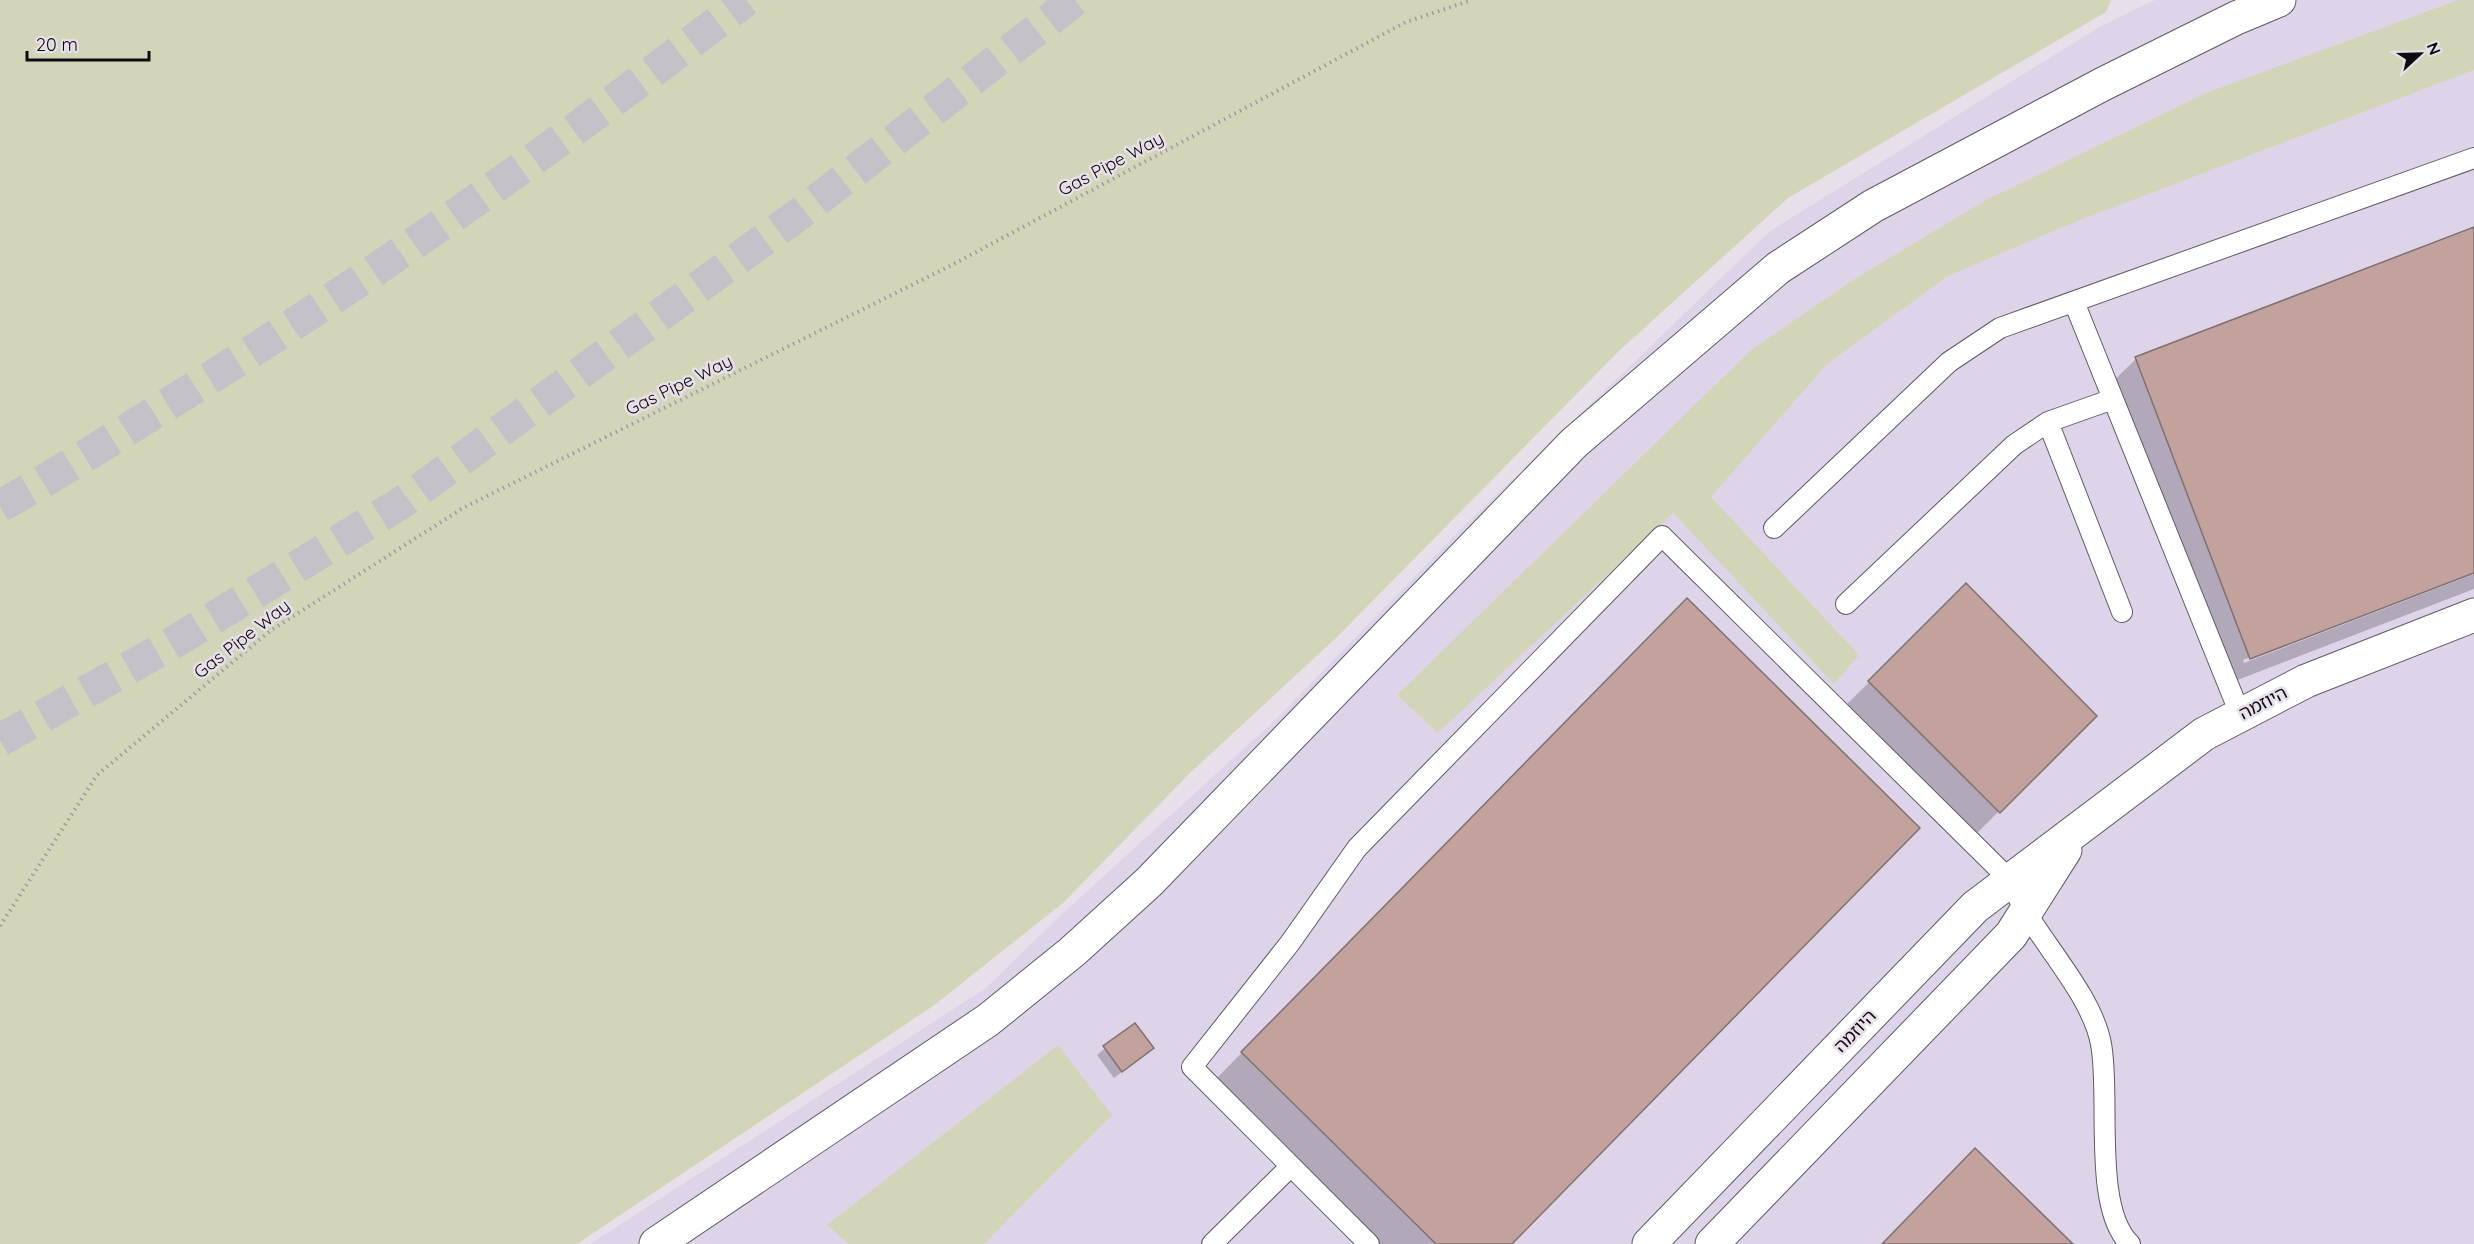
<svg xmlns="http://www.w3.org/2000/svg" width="2474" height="1244" viewBox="0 0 2474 1244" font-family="Quicksand,'Noto Sans Hebrew',sans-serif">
	<rect width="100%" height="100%" fill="#e7e0ea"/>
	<!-- industrial -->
	<path fill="#ded4e9" d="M2155 0H2474V1244H590L986 988 1062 914 1273 722 1465 525 1770 231 2101 26Z"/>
	<!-- green -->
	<path fill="#d3d5b9" d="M0 0H2111L2106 12 1788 198 1620 350 1336 638 1190 773 1063 903 933 1006 577 1244H0Z
		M2458 0H2474V70L2075 222 1948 276 1827 364 1711 497 1859 655 1834 684 1673 513 1438 733 1397 695 1751 350 1853 280 1986 200 2206 93Z
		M1058 1045 1112 1115 984 1244H849L827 1225Z"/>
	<!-- shadow -->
	<path fill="#0003" d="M2474 229V571L2243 660 2244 663 2474 574V589L2222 686 2107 387 2136 359Z
		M1966 586 2095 716 1970 840 1841 710Z
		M1659 628 1510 1244H1379L1214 1081Z
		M1134 1025 1152 1048 1114 1078 1097 1055Z"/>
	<!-- building -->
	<path fill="#c3a19c" stroke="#7e7270" stroke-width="1.5" d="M2474 227V573L2250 659 2135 357Z
		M1966 583 2097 716 2000 813 1868 681Z
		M1687 598 1920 828 1512 1244H1436L1241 1052Z
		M1135 1023 1154 1048 1122 1072 1103 1046Z
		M1975 1148 2073 1244H1882Z"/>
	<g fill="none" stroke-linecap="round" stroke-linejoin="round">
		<!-- motorway-tunnel -->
		<path stroke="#c6c0c9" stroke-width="33" stroke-dasharray="33 16" stroke-linecap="butt" d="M0 506C64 471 124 431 186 393 380 272 566 140 746 0
			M0 740 168 646 401 503 798 215 1075 0"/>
		<!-- service casing -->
		<g stroke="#605a63" stroke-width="22">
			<path id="service" d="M2074 302 2240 714
				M2048 422 2122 612
				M1774 528 1949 362 2000 328 2474 158
				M1846 604 2014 445 2048 422 2113 399
				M1212 1244 1291 1166
				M1369 1244 1192 1067 1290 943 1357 848 1662 536 2011 881C2016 892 2020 903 2027 914 2050 952 2093 1000 2101 1044 2111 1096 2092 1207 2130 1244"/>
		</g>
		<!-- minor casing -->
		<g stroke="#605a63" stroke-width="35">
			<path id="minor" d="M656 1244 988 1020 1072 952 1149 882 1574 443 1778 268 1873 206 2103 84 2236 18 2279 0
				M1649 1244 1975 907 2204 734 2306 681 2474 615
				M1712 1244 2011 935 2065 850"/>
		</g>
		<!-- path -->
		<path stroke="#a09aa2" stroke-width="4" stroke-dasharray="1.5 4.5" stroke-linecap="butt" d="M0 926 97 775 270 631 463 508 950 266 1406 22 1472 0"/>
		<!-- service -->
		<use href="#service" stroke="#fff" stroke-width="20"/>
		<!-- minor -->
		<use href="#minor" stroke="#fff" stroke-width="33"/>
	</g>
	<g text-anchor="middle" stroke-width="5" stroke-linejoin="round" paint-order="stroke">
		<!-- street labels -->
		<g font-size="18" fill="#0e0c0f" stroke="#e7e0ea">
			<text transform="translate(1111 164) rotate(-28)" y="6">Gas Pipe Way</text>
			<text transform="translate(679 385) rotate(-26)" y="6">Gas Pipe Way</text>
			<text transform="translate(242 639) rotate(-38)" y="6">Gas Pipe Way</text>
			<text transform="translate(2263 703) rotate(-27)" y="6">היוזמה</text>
			<text transform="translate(1855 1031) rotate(-46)" y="6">היוזמה</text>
		</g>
	</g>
	<!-- north arrow -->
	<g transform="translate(2420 54) rotate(68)" stroke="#e7e0ea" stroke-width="4.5" paint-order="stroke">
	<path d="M0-4.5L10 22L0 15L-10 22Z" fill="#0e0c0f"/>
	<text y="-9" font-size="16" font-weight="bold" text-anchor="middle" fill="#0e0c0f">N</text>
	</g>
	<!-- scale -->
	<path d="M27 51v9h122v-9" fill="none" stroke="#0e0c0f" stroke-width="3"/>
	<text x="36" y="51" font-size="18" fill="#0e0c0f" stroke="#e7e0ea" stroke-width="4.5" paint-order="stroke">20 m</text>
</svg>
